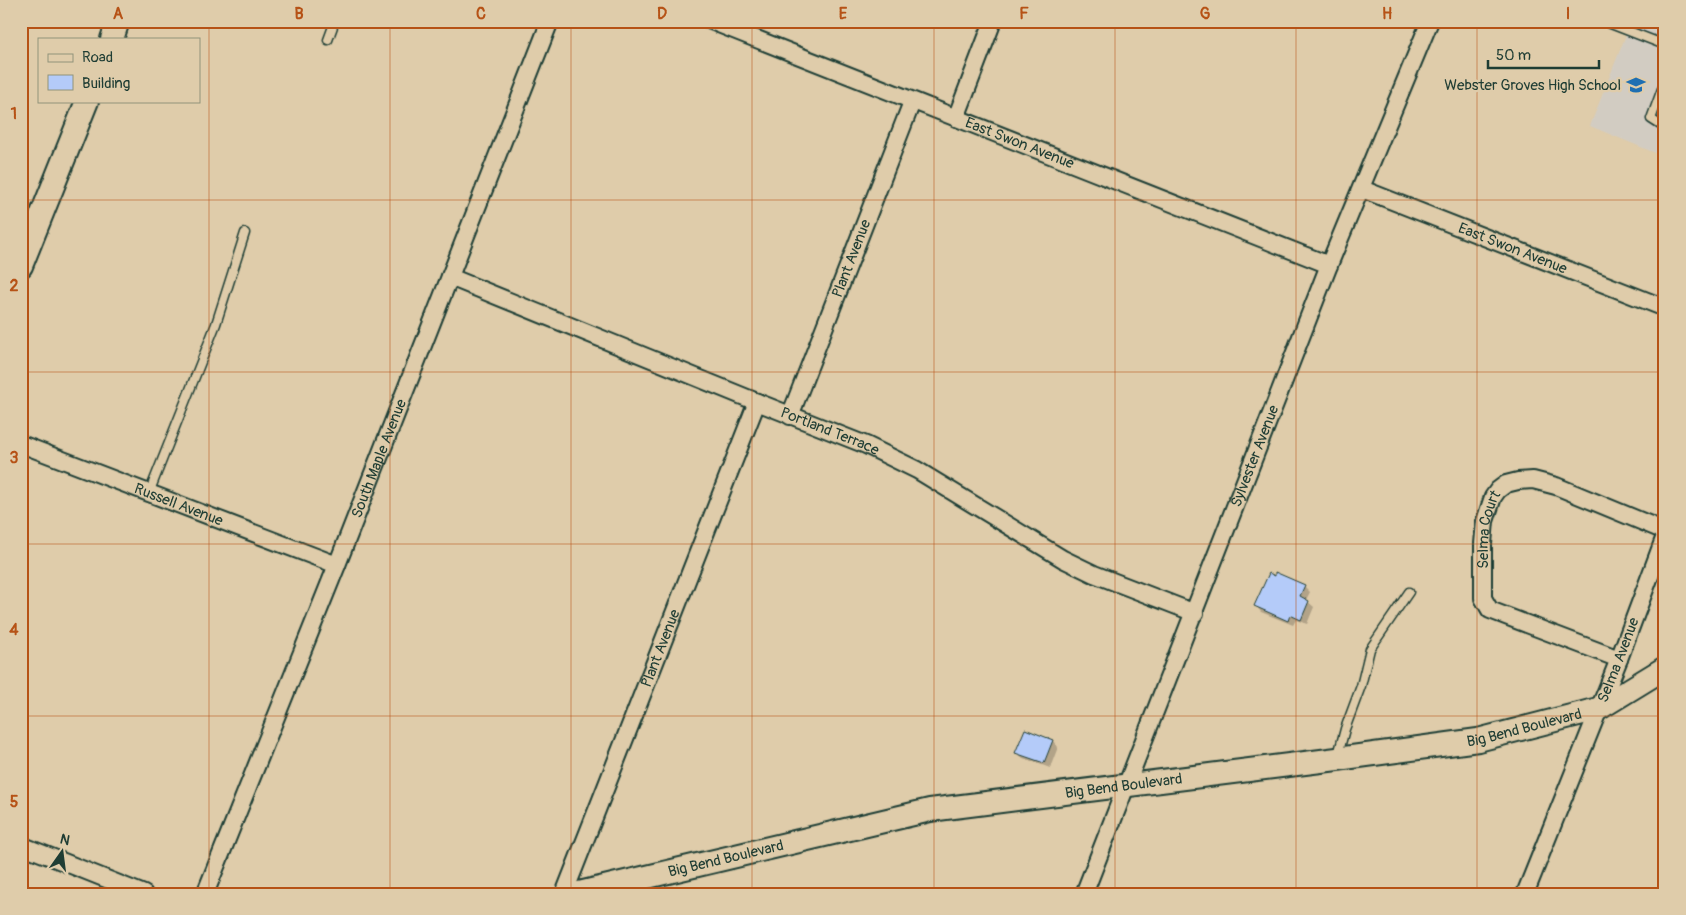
<svg xmlns="http://www.w3.org/2000/svg" width="1686" height="915" viewBox="0 0 1686 915" font-family="Pangolin,sans-serif">
	<rect width="100%" height="100%" fill="#dfccaa"/>
	<filter id="ink" filterUnits="userSpaceOnUse"><feTurbulence type="fractalNoise" baseFrequency=".02" numOctaves="2"/><feDisplacementMap in="SourceGraphic" scale="10" xChannelSelector="R" yChannelSelector="G"/><feConvolveMatrix kernelMatrix="1 2 1 2 8 2 1 2 1" color-interpolation-filters="sRGB"/></filter>
	<g filter="url(#ink)">
		<!-- built -->
		<path fill="#d2ccc2" d="M1608 21H1665V157L1590 126 1628 30Z"/>
		<!-- shadow -->
		<path fill="#0003" d="M1304 586 1310 592 1306 600 1314 607 1307 624 1296 620 1293 625 1261 612 1256 606Z
			M1053 741 1058 747 1050 768 1023 758 1017 753Z"/>
		<!-- building -->
		<path fill="#b4cbf9" stroke="#1f3d34" d="M1275 572 1305 585 1300 596 1309 601 1301 620 1290 615 1288 621 1254 606 1269 573 1275 576Z
			M1025 729 1053 740 1044 763 1015 753Z"/>
		<g fill="none" stroke-linecap="round" stroke-linejoin="round">
			<!-- lane casing -->
			<g stroke="#1f3d34" stroke-width="11">
				<path id="lane" d="M1603 21 1665 45
					M328 40 335 21
					M1665 88 1662 89 1651 119 1665 128
					M149 493 216 324 245 233
					M1338 755 1345 729 1361 686 1370 649 1409 592"/>
			</g>
			<!-- street casing -->
			<g stroke="#1f3d34" stroke-width="20">
				<g id="street">
					<path id="s1" d="M711 21 1329 265"/>
					<path d="M956 118 993 21"/>
					<path id="s2" d="M1362 189 1665 308"/>
					<path id="s3" d="M450 277 757 402 866 445 917 470 1063 559 1094 574 1195 613"/>
					<path id="s4" d="M790 416 912 102"/>
					<path id="s5" d="M21 444 337 565"/>
					<path id="s6" d="M1619 659 1490 610 1483 598V544L1485 521 1493 497 1498 490 1506 484 1518 481 1533 480 1556 486 1665 531"/>
					<path d="M21 845 144 894"/>
					<path id="s7" d="M205 894 337 565 550 21"/>
					<path id="s8" d="M564 894 757 402"/>
					<path id="s9" d="M1084 894 1329 265 1430 21"/>
					<path id="s10" d="M1525 894 1619 659 1665 536"/>
				</g>
			</g>
			<!-- secondary casing -->
			<g stroke="#1f3d34" stroke-width="26">
				<g id="secondary">
					<path d="M112 39 118 21"/>
					<path d="M21 266 87 101"/>
					<path id="s11" d="M575 894 930 810 1337 759 1478 740 1598 709 1665 668"/>
				</g>
			</g>
			<!-- lane -->
			<use href="#lane" stroke="#dfccaa" stroke-width="8"/>
			<!-- street -->
			<use href="#street" stroke="#dfccaa" stroke-width="16"/>
			<!-- secondary -->
			<use href="#secondary" stroke="#dfccaa" stroke-width="22"/>
		</g>
	</g>
	<!-- grid -->
	<path fill="none" stroke="#b65216" stroke-width="1" stroke-opacity="0.55" d="M209 21V894M390 21V894M571 21V894M752 21V894M934 21V894M1115 21V894M1296 21V894M1477 21V894M21 200H1665M21 372H1665M21 544H1665M21 716H1665"/>
	<!-- icons -->
	<defs>
		<g id="school-bare" transform="scale(1.5)"><path d="M0-5L7-2L0 1L-7-2ZM-4 1L0 2.5L4 1V4Q0 6-4 4Z" fill="#1f6fb2" stroke="#dfccaa" stroke-width="2.5" paint-order="stroke"/></g>
	</defs>
	<g fill-rule="evenodd">
		<use href="#school-bare" x="1636" y="85"/>
	</g>
	<g text-anchor="middle" stroke-width="4.5" stroke-linejoin="round" paint-order="stroke">
		<!-- poi labels -->
		<g font-size="15" fill="#1f3d34" stroke="#dfccaa" text-anchor="end">
			<text x="1621" y="90">Webster Groves High School</text>
		</g>
		<!-- street labels -->
		<g font-size="15" fill="#1f3d34" stroke="#dfccaa">
			<text dy="5" stroke="none"><textPath href="#s1" startOffset="332">East Swon Avenue</textPath></text>
			<text dy="5" stroke="none"><textPath href="#s2" startOffset="162">East Swon Avenue</textPath></text>
			<text dy="5" stroke="none"><textPath href="#s4" startOffset="169">Plant Avenue</textPath></text>
			<text dy="5" stroke="none"><textPath href="#s3" startOffset="410">Portland Terrace</textPath></text>
			<text dy="5" stroke="none"><textPath href="#s9" startOffset="470">Sylvester Avenue</textPath></text>
			<text dy="5" stroke="none"><textPath href="#s7" startOffset="469">South Maple Avenue</textPath></text>
			<text dy="5" stroke="none"><textPath href="#s5" startOffset="169">Russell Avenue</textPath></text>
			<text dy="5" stroke="none"><textPath href="#s6" startOffset="221">Selma Court</textPath></text>
			<text dy="5" stroke="none"><textPath href="#s8" startOffset="264">Plant Avenue</textPath></text>
			<text dy="5" stroke="none"><textPath href="#s10" startOffset="252">Selma Avenue</textPath></text>
			<text dy="5" stroke="none"><textPath href="#s11" startOffset="965">Big Bend Boulevard</textPath></text>
			<text dy="5" stroke="none"><textPath href="#s11" startOffset="560">Big Bend Boulevard</textPath></text>
			<text dy="5" stroke="none"><textPath href="#s11" startOffset="155">Big Bend Boulevard</textPath></text>
		</g>
	</g>
	<!-- margin -->
	<rect width="1686" height="915" fill="none" stroke="#dfccaa" stroke-width="55"/>
	<!-- legend -->
	<rect x="38" y="38" width="162" height="65" fill="#dfccaa" stroke="#92937b"/>
	<rect x="48" y="54" width="25" height="8" fill="#dfccaa" stroke="#92937b"/>
	<text x="82" y="62" font-size="15" fill="#1f3d34">Road</text>
	<rect x="48" y="75" width="25" height="15" fill="#b4cbf9" stroke="#92937b"/>
	<text x="82" y="88" font-size="15" fill="#1f3d34">Building</text>
	<!-- north arrow -->
	<g transform="translate(62 852) rotate(14)" stroke="#dfccaa" stroke-width="4" paint-order="stroke">
	<path d="M0-4L9 19L0 12L-9 19Z" fill="#1f3d34"/>
	<text y="-8" font-size="14" font-weight="bold" text-anchor="middle" fill="#1f3d34">N</text>
	</g>
	<!-- scale -->
	<path d="M1488 60v8h111v-8" fill="none" stroke="#1f3d34" stroke-width="2.5"/>
	<text x="1496" y="60" font-size="15" fill="#1f3d34" stroke="#dfccaa" stroke-width="4" paint-order="stroke">50 m</text>
	<rect x="28" y="28" width="1630" height="860" fill="none" stroke="#b65216" stroke-width="2"/>
	<g font-size="16" text-anchor="middle" font-weight="bold" fill="#b65216">
		<text x="118" y="19">A</text>
		<text x="299" y="19">B</text>
		<text x="481" y="19">C</text>
		<text x="662" y="19">D</text>
		<text x="843" y="19">E</text>
		<text x="1024" y="19">F</text>
		<text x="1205" y="19">G</text>
		<text x="1387" y="19">H</text>
		<text x="1568" y="19">I</text>
		<text x="14" y="119">1</text>
		<text x="14" y="291">2</text>
		<text x="14" y="463">3</text>
		<text x="14" y="635">4</text>
		<text x="14" y="807">5</text>
	</g>
</svg>
